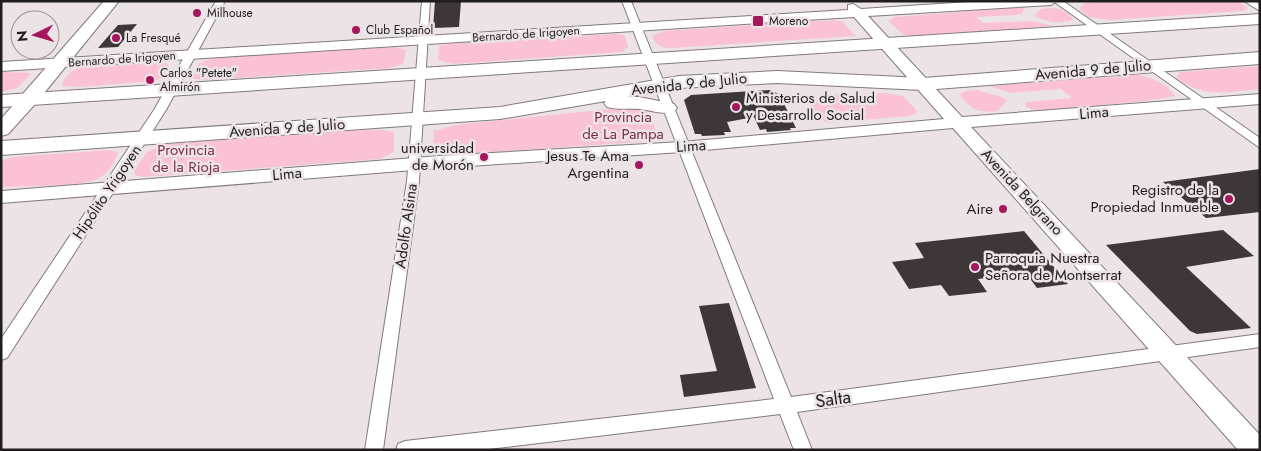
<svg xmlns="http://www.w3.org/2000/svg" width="1261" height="451" viewBox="0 0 1261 451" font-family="Jost,sans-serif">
	<rect width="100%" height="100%" fill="#ebe3e5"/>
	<!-- green -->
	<path fill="#fac2d4" d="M1121 1H1237L1248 8 1243 11 1109 20 1089 17 1079 9 1084 3Z
		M1025 7 1022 13 1015 15 976 17 983 23 1033 21 1053 26 915 36 904 35 888 21 894 17Z
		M1050 8 1061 9 1074 19C1062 25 1045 22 1034 16L1041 9Z
		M834 20 843 22 855 36 672 48C662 48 656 46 652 36L663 31Z
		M617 34 625 36 628 47 622 52 453 64 438 60 439 46 447 44Z
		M396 47 406 50 403 64 390 68 204 80 191 78 198 64 213 58Z
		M155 63H167L169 66 162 78 155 81 78 87 62 86C63 78 72 70 80 67Z
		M1260 66V89C1225 92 1206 99 1176 78L1180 72Z
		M1 72 29 73V76L17 88 1 92Z
		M1137 75C1151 77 1168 84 1175 96L1146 101 1037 111 1026 107V102L1072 98 1061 89 1011 93 990 86Z
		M977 90 1002 97 1007 100 998 111C976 113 973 110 959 95L966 91Z
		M886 93 903 96 917 111 916 113 910 116 827 123 817 117 807 100 824 95Z
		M619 108C646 109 647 104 656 131L652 141 451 155 433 151 434 131 455 125Z
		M366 130H382L394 132V152L380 159 143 177 135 175 134 171 147 152 166 144Z
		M110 150 118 152C116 162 107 175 97 179 79 187 24 186 1 187V161L12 157Z"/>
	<!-- building -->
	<path fill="#3d3739" d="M435 1H461L459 27 433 28Z
		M137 24 118 47 98 48 118 25Z
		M769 90 779 94 796 128H790L791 130 767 132 766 129 760 130 754 117 727 122 731 132H724L725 135 702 136 701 134H695L684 100 691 95Z
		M1260 169V212L1206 218 1163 182Z
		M1223 230 1254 256 1186 267 1251 328 1197 334 1190 331 1106 245Z
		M1024 231 1068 284 1037 288 1026 273 978 279 987 292 949 296 941 285 909 289 892 262 924 258 915 243Z
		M729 303 756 388 684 397 680 375 717 371 699 306Z"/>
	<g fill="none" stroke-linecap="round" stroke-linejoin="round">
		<!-- street casing -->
		<g stroke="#817a7c" stroke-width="2">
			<path id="street" d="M216 1H225L166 110 7 358 1 360V339L154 110Z
				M422 1H430L419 181 383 450H365L407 181Z
				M622 1H631L791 397 1260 334V347L797 412 812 450H794L780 414 480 450H396L398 444 405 441 774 399Z
				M1053 1H1063L1260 138V148Z
				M1244 1H1255L1260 4V11Z"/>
		</g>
		<!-- secondary casing -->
		<g stroke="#817a7c" stroke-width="2">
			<path id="secondary" d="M985 1H1057L1051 5 868 16 962 117 1260 94V104L971 127 1260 435V450H1238L953 128 682 152 439 168 1 203V191L439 156 682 142 944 119 854 17 1 71V62L848 10V5L853 4 861 9Z"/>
		</g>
		<!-- primary casing -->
		<g stroke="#817a7c" stroke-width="2">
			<path id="primary" d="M104 1H119L36 103 8 134 1 136V119Z"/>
		</g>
		<!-- highway casing -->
		<g stroke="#817a7c" stroke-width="2">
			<path id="highway" d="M1260 14V24L1 107V95Z
				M1260 52V64L923 90 777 83 679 88 627 97H639L674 104 677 108 674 112C662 115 651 110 639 109 628 108 618 110 607 107L604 103 606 101 500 119 1 155V141L500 107 679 76 777 71 923 78Z"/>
		</g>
		<!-- street -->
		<use href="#street" fill="#fff" fill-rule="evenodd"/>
		<!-- secondary -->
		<use href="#secondary" fill="#fff" fill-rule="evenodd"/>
		<!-- primary -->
		<use href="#primary" fill="#fff" fill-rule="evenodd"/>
		<!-- highway -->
		<use href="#highway" fill="#fff" fill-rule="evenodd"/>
	</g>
	<!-- markers -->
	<g fill="#a4175c" stroke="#ebe3e5" stroke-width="2">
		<circle cx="197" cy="13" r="5"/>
		<rect x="752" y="15" width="12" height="12" rx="2.5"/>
		<circle cx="356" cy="30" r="5"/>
		<circle cx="116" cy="38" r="5"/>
		<circle cx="150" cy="80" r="5"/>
		<circle cx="736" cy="107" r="5"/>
		<circle cx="484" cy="157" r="5"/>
		<circle cx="639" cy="165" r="5"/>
		<circle cx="1229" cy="199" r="5"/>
		<circle cx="1003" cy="209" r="5"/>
		<circle cx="975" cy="267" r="5"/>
	</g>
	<g text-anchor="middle" stroke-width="5" stroke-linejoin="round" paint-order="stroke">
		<!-- far-poi labels -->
		<g font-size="12" fill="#201d1e" stroke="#ebe3e5" text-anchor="start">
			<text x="207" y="17">Milhouse</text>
			<text x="769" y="25">Moreno</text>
			<text x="366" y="34">Club Español</text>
			<text x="126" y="42">La Fresqué</text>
			<text x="160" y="77">Carlos "Petete"<tspan x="160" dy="14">Almirón</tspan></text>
		</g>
		<!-- far-street labels -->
		<g font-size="12" fill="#201d1e" stroke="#ebe3e5">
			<text transform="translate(526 34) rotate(-4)" y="4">Bernardo de Irigoyen</text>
			<text transform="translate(122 59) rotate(-4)" y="4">Bernardo de Irigoyen</text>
		</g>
		<!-- street labels -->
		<g font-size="15" fill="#201d1e" stroke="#ebe3e5">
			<text transform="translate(1093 70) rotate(-5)" y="5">Avenida 9 de Julio</text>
			<text transform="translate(689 84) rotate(-6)" y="5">Avenida 9 de Julio</text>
			<text transform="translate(1094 113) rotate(-5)" y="5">Lima</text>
			<text transform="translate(287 128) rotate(-4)" y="5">Avenida 9 de Julio</text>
			<text transform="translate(691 146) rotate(-4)" y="5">Lima</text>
			<text transform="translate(287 174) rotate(-5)" y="5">Lima</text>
			<text transform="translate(107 192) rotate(-56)" y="5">Hipólito Yrigoyen</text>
			<text transform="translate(1022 192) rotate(47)" y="5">Avenida Belgrano</text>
			<text transform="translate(406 226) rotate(-82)" y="5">Adolfo Alsina</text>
		</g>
		<!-- poi labels -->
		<g font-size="15" fill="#201d1e" stroke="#ebe3e5" text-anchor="end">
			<text x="746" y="103" text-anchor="start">Ministerios de Salud<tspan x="746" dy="17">y Desarrollo Social</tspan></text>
			<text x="474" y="153">universidad<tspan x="474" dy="17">de Morón</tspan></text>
			<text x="629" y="161">Jesus Te Ama<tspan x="629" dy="17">Argentina</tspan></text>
			<text x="1219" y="195">Registro de la<tspan x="1219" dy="17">Propiedad Inmueble</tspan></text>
			<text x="993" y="214">Aire</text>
			<text x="985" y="263" text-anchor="start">Parroquia Nuestra<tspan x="985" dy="17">Señora de Montserrat</tspan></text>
		</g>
		<!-- park labels -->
		<g font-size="15" fill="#802a4e" stroke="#ebe3e5">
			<text x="623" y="122">Provincia<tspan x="623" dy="17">de La Pampa</tspan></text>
			<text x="186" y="155">Provincia<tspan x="186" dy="17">de la Rioja</tspan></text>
		</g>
		<!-- near-street labels -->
		<g font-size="18" fill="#201d1e" stroke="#ebe3e5">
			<text transform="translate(833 399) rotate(-8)" y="6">Salta</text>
		</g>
	</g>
	<!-- border -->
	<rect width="1261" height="451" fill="none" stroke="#201d1e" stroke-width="5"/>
	<!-- north arrow -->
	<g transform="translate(35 35) rotate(265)"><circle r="24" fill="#ebe3e5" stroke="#9a9495"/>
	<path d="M0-4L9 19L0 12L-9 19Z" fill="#a4175c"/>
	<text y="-8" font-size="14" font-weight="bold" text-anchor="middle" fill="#201d1e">N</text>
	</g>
</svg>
